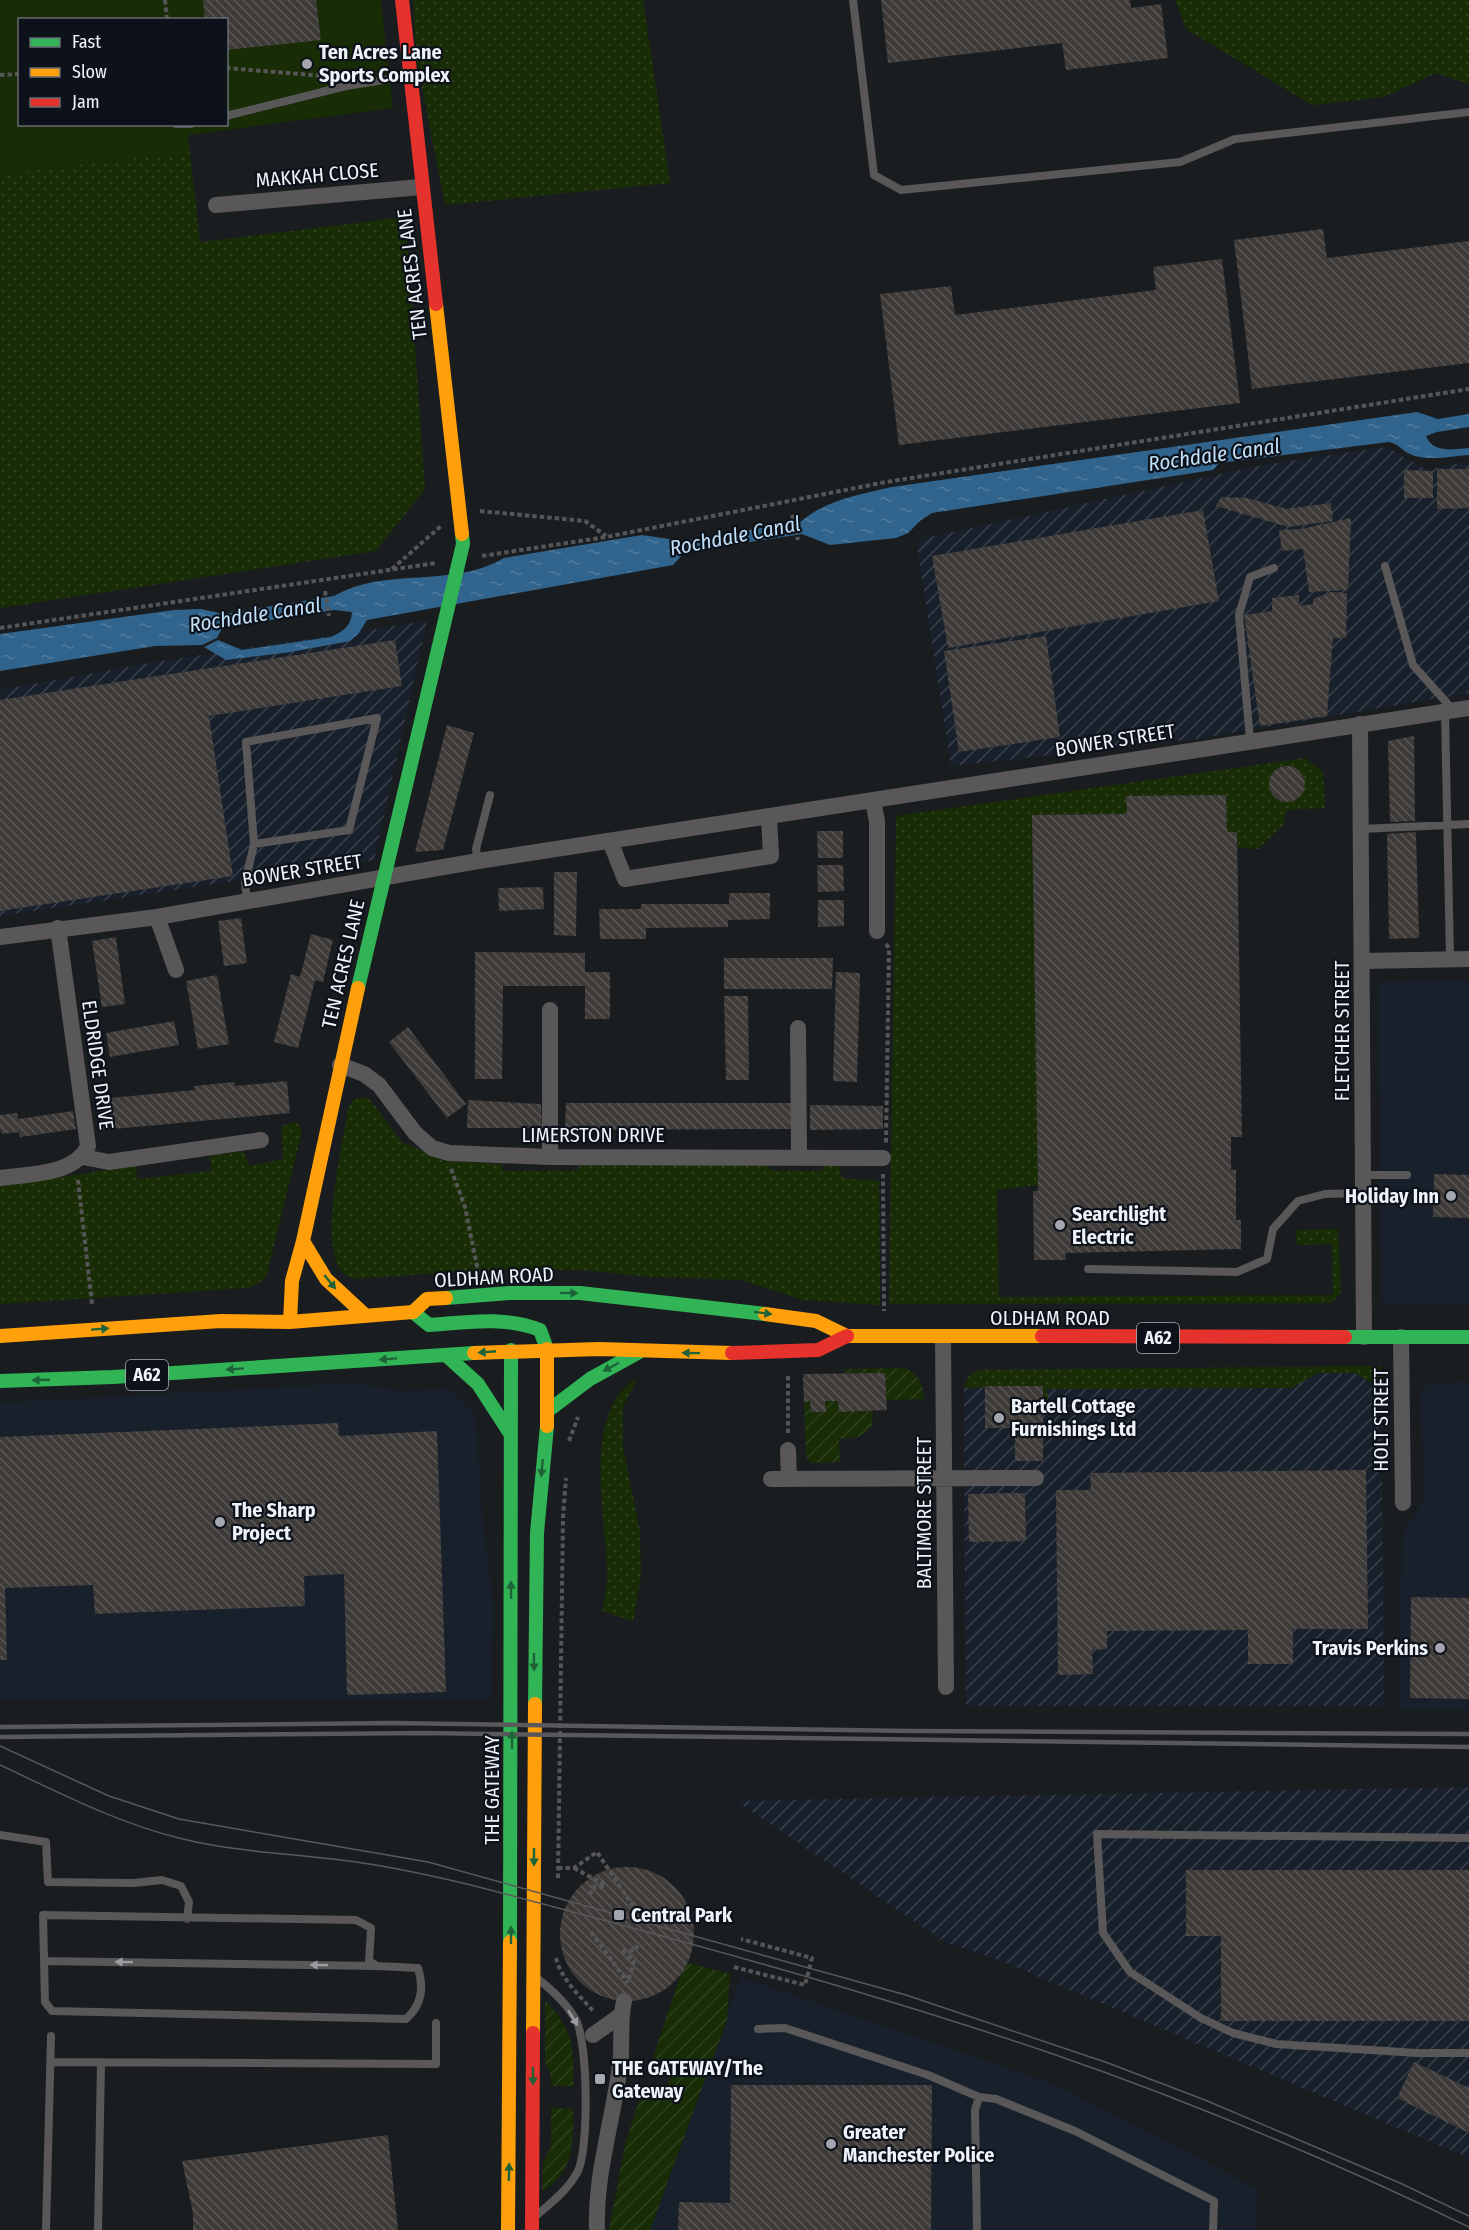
<svg xmlns="http://www.w3.org/2000/svg" width="1469" height="2230" viewBox="0 0 1469 2230" font-family="'Fira Sans Condensed',sans-serif">
	<defs>
		<pattern id="industrial-furrows" width="10" height="10" patternUnits="userSpaceOnUse" patternTransform="scale(1.5)"><rect width="10" height="10" fill="#18202c"/><path d="M-1 1l2-2M0 10L10 0M9 11l2-2" fill="none" stroke="#3a414b"/></pattern>
		<pattern id="grass-dots" width="8" height="8" patternUnits="userSpaceOnUse" patternTransform="scale(1.5)"><rect width="8" height="8" fill="#182c05"/><path d="M2 2h.1M6 6h.1" fill="none" stroke="#2f411e" stroke-width="1.8" stroke-linecap="round"/></pattern>
		<pattern id="garden-furrows" width="10" height="10" patternUnits="userSpaceOnUse" patternTransform="scale(1.5)"><rect width="10" height="10" fill="#182c05"/><path d="M-1 1l2-2M0 10L10 0M9 11l2-2" fill="none" stroke="#2f411e"/></pattern>
		<pattern id="water-ripples" width="26" height="14" patternUnits="userSpaceOnUse" patternTransform="scale(1.5)"><rect width="26" height="14" fill="#30648d"/><path d="M2 4q2-2 4 0t4 0M15 11q2-2 4 0t4 0" fill="none" stroke="#4e7b9e"/></pattern>
		<pattern id="building-back-hatch" width="6" height="6" patternUnits="userSpaceOnUse" patternTransform="scale(1.5)"><rect width="6" height="6" fill="#3d3a38"/><path d="M-1 5l2 2M0 0l6 6M5-1l2 2" fill="none" stroke="#595756"/></pattern>
	</defs>
	<rect width="100%" height="100%" fill="#1a1d20"/>
	<!-- built -->
	<path fill="#18202c" d="M1469 980V1304L1382 1303 1378 982Z
		M1469 1381V1710L1399 1709 1402 1534 1425 1498 1420 1394 1427 1385Z
		M358 1383 399 1391 447 1389 453 1392 470 1408 476 1420 482 1515 493 1604 492 1700H0V1403Z
		M741 1977 1056 2085 1258 2189 1256 2230H644Z"/>
	<!-- industrial -->
	<path fill="url(#industrial-furrows)" d="M1386 447 1427 470 1469 461V693L1195 739 951 766 916 540 1263 465Z
		M427 621 374 860 0 916V690L149 663Z
		M1381 1366 1384 1706H966L964 1442V1388L969 1376 978 1370Z
		M1469 1787V2158L999 1960 945 1942 736 1801Z"/>
	<!-- grass -->
	<path fill="url(#grass-dots)" d="M413 0H643L670 183 445 205 416 56Z
		M1175 0H1469V84L1436 73 1383 97 1312 105 1186 29Z
		M190 152 200 242 406 217 425 489 376 551 0 608V174Z
		M1305 758 1323 772 1325 808 1286 810 1284 824 1258 849 1238 848 1237 832H1227L1226 795 1127 796V814L1032 815 1038 1185 997 1190 999 1297 1333 1295 1332 1244 1297 1245 1296 1230 1338 1229 1341 1293 1331 1303 889 1304 896 816Z
		M360 1098H369L402 1142 445 1161 502 1164 503 1171 579 1170V1164H769L770 1170 822 1171 825 1164 838 1165 842 1178 879 1181 880 1305 803 1300 740 1280 650 1277 582 1270H480L354 1279C348 1276 342 1274 339 1268 321 1237 342 1142 349 1106L354 1099Z
		M296 1122 301 1128V1135L267 1275 258 1284 248 1288 0 1304V1186L135 1166 138 1179 212 1171 209 1156 244 1151 249 1166 283 1159 281 1126Z
		M1381 1366V1389L1355 1373H1318L1292 1388 1047 1389 1048 1402 1043 1403 1042 1386 964 1388 969 1376 978 1370Z
		M634 1380H637L623 1407V1448L640 1531 641 1576 633 1621 602 1611C604 1600 607 1589 607 1579 608 1525 580 1416 634 1380Z"/>
	<!-- garden -->
	<path fill="url(#garden-furrows)" d="M905 1368C920 1375 923 1383 924 1399L886 1400 885 1373H845V1369Z
		M810 1401 811 1412H826L825 1401H838L839 1412 873 1411 872 1426 859 1437 839 1439 840 1462 811 1463 806 1456 804 1402Z
		M688 1963 730 1974 727 2020 650 2230H609L625 2145 643 2088 664 2095 675 2066 653 2057 681 1974Z
		M545 2000C573 2030 574 2046 573 2086H551V2076L545 2063Z
		M551 2108 573 2109C573 2142 575 2173 542 2191L543 2162 551 2148Z"/>
	<!-- pitch -->
	<path fill="#182c05" fill-rule="evenodd" d="M0 0H381L393 108 188 135 190 152 0 174ZM20 20H226V124H20Z"/>
	<!-- water -->
	<path fill="url(#water-ripples)" d="M1417 412 1438 419 1469 414V427L1437 432 1426 436C1433 454 1454 449 1469 448V455C1452 456 1426 462 1410 454 1401 450 1399 444 1389 442L1219 463 1213 470 932 513 921 520 908 533 896 538 830 545 802 534 685 552 673 565 367 620 359 633 350 641 291 652 226 660 204 647 218 640 242 650 331 637C344 631 351 626 352 612L334 610 222 628 217 638 202 645 155 646 0 671V634L174 610 201 609 224 614 334 596C386 566 452 589 504 558L642 535 683 541 802 521C825 500 862 494 892 487Z"/>
	<!-- building -->
	<path fill="url(#building-back-hatch)" d="M203 0H316L321 40 226 50V20H205Z
		M881 0H1130L1131 8 1161 4 1168 58 1066 70 1062 43 888 63Z
		M1323 229 1327 258 1469 241V363L1252 389 1234 240Z
		M1222 259 1240 403 899 445 880 294 951 286 955 315 1156 290 1153 267Z
		M1437 469H1469V508L1437 509Z
		M1404 470 1433 471V498H1404Z
		M1221 497 1247 498 1286 509 1331 503 1333 521 1288 527 1216 506Z
		M1203 510 1219 601 948 648 932 556Z
		M1351 518 1348 590 1309 592 1303 549 1282 551 1279 530 1301 529Z
		M1331 592 1347 593 1346 638H1333L1327 716 1260 726 1244 615 1272 611V598L1299 595V606L1313 604V599Z
		M1046 636 1060 737 959 752 944 651Z
		M395 640 402 686 209 716 233 876 0 911V700Z
		M447 725 474 733 443 850 415 852Z
		M1414 736 1415 821 1390 822 1388 741Z
		M1269 784a18 18 0 1 1 36 0a18 18 0 1 1-36 0Z
		M1226 795 1227 832H1237L1242 1137H1231V1170H1236V1220H1241V1249L1065 1253 1066 1260H1034L1033 1191H1038L1032 815 1127 814 1126 796Z
		M817 831H843V858H818Z
		M1416 832 1419 938 1389 939 1387 834Z
		M817 865H843L844 891 818 892Z
		M554 872H577L576 936 554 935Z
		M543 887 544 909 499 911 498 888Z
		M729 893H770V919L728 920V927L646 928V939H600L599 909H641V904H729Z
		M818 900H844V926L818 927Z
		M241 918 247 963 224 966 218 921Z
		M311 934 333 940 323 982 315 980 298 1048 274 1042 291 974 300 977Z
		M116 937 125 1004 102 1007 92 941Z
		M475 952 585 953V972H610V1019H585V986H503L502 1079H475Z
		M724 958H833L832 989H724Z
		M836 972 860 973 857 1082 833 1081Z
		M217 975 229 1044 198 1049 186 981Z
		M724 996H748L749 1080H726Z
		M174 1021 179 1045 110 1057 106 1033Z
		M408 1027 466 1104 447 1118 389 1042Z
		M287 1081 290 1113 102 1130 99 1099 195 1090 194 1086 235 1082V1086Z
		M468 1100 541 1104 542 1128H467Z
		M566 1103H792L791 1129 565 1130Z
		M810 1105 883 1106V1129L810 1130Z
		M73 1111 76 1129 20 1137 19 1132 2 1134 0 1129V1115L17 1113 18 1119Z
		M1434 1174 1469 1175V1218L1433 1217Z
		M885 1373 887 1410 839 1412 838 1401H825L826 1412H811L810 1401 804 1402 803 1374Z
		M985 1386H1043V1461H1015V1428H985Z
		M338 1423 339 1436 437 1431 446 1692 347 1695 344 1574 304 1576 305 1606 95 1614 93 1585 5 1588 7 1660H0V1437Z
		M1366 1470 1368 1629H1293V1664H1248V1630L1107 1631V1649L1092 1650 1093 1674 1058 1675 1056 1490H1091L1090 1473Z
		M1025 1493 1026 1541 969 1542 968 1494Z
		M1411 1597 1469 1598V1699L1410 1698Z
		M560 1934a67 67 0 1 1 134 0a67 67 0 1 1-134 0Z
		M1186 1870H1469V2021H1221V1936H1186Z
		M1414 2062 1469 2088V2133L1397 2098Z
		M731 2085H932L931 2230H678L679 2202 730 2203Z
		M388 2135 398 2230H193V2213L182 2161Z"/>
	<g fill="none" stroke-linecap="round" stroke-linejoin="round">
		<!-- path -->
		<path stroke="#565657" stroke-width="4" stroke-dasharray="4.5 3" stroke-linecap="butt" d="M165 0 167 20
			M226 68 325 76
			M0 75 20 74
			M480 511 585 521 606 536
			M792 515 798 540
			M482 556 606 537 886 482 1469 389
			M392 569 441 526
			M325 591 329 616
			M0 628 436 563
			M886 944 889 948 886 1143
			M451 1169 465 1207 478 1271
			M883 1174 884 1311
			M78 1180 92 1304
			M788 1376V1434
			M569 1441 578 1417
			M558 1868H574L597 1852 633 1906
			M574 1868 607 1886
			M558 1878 563 1517 566 1478
			M590 1895 593 1887 606 1886
			M591 1932 628 1983
			M622 1951 634 1961 628 1982
			M622 1951 636 1950 637 1945
			M556 1958C561 1979 580 1996 594 2012
			M734 1967 805 1985 812 1958 741 1939"/>
		<!-- lane -->
		<path stroke="#595758" stroke-width="8" d="M853 0 874 175 901 190 1180 162 1235 139 1469 112
			M226 116 346 86 409 76
			M176 124H191
			M1385 566 1413 665 1454 711
			M1445 712 1450 959
			M1250 740 1239 615 1250 577 1274 568
			M1361 829 1469 824
			M478 861 476 849 490 795
			M247 900 245 883 254 844 246 742 377 718 349 830 254 844
			M1363 1175H1407
			M1088 1269 1237 1272 1267 1259 1273 1229 1298 1201 1325 1194 1363 1193
			M0 1835 46 1842 48 1882 133 1883 162 1880 181 1886 189 1902 187 1919
			M1469 1838 1097 1834 1103 1933 1130 1972 1201 2018 1233 2033 1276 2044 1417 2053H1469
			M43 1915 356 1920 371 1928 369 1961 377 1966 418 1968C424 1987 422 2005 406 2019L52 2011 45 2002Z
			M44 1961 377 1966
			M758 2029 785 2028 928 2075 979 2097
			M51 2062 436 2064V2023
			M537 2215C552 2202 569 2189 578 2171 589 2148 588 2043 576 2020 567 2004 552 1990 538 1979
			M46 2230 51 2036
			M98 2230 101 2062
			M977 2230 975 2110 979 2097 996 2099 1075 2131 1214 2201 1213 2230"/>
		<!-- street -->
		<path stroke="#595758" stroke-width="16" d="M216 205 421 187
			M1360 724 1364 1337
			M873 801 877 821V931
			M610 841 625 879 771 856 769 817
			M157 917 176 970
			M0 937 157 917 478 861 1469 708
			M1363 961 1469 959
			M550 1010V1157
			M798 1028 799 1156
			M340 1065 364 1074 379 1085 415 1133 432 1148 449 1153 550 1157 883 1158
			M83 1157 109 1162 261 1140
			M0 1178C29 1174 75 1175 88 1146L58 928
			M1401 1337 1403 1503
			M943 1338 946 1687
			M788 1450 789 1479
			M771 1479 1036 1478
			M593 2035 621 2015
			M597 2230C595 2174 613 2121 620 2065 623 2044 619 2022 624 2001"/>
		<!-- fast -->
		<path stroke="#30b455" stroke-width="14" d="M358 988 463 544 462 534
			M446 1298 510 1293H580L765 1314
			M413 1312 429 1325C467 1322 504 1316 540 1330L547 1349
			M1345 1337H1469
			M447 1356 478 1384 509 1432
			M0 1381 113 1377 474 1353
			M549 1410 590 1379 639 1352
			M535 1704 537 1533 547 1426
			M510 1942 511 1350"/>
		<!-- slow -->
		<path stroke="#ff9f0a" stroke-width="14" d="M436 304 462 534
			M303 1241 326 1279 366 1316
			M765 1314 816 1321 847 1336H1042
			M290 1322 292 1281 303 1241 358 988
			M0 1336 221 1321 290 1322 413 1312 427 1299 446 1298
			M547 1349V1426
			M474 1353 599 1349 732 1353
			M533 2033 535 1704
			M508 2230 510 1942"/>
		<!-- jam -->
		<path stroke="#e5322d" stroke-width="14" d="M402 0 436 304
			M1042 1336 1345 1337
			M732 1353 818 1350 847 1336
			M532 2230 533 2033"/>
		<!-- tram -->
		<path stroke="#59595b" stroke-width="1.5" d="M0 1746 109 1796 179 1819 428 1862 906 1995 1108 2063 1205 2100 1400 2183 1469 2216
			M0 1765C58 1792 117 1823 179 1838 229 1851 282 1853 333 1859 380 1864 425 1874 471 1885 666 1936 862 1989 1053 2054 1195 2103 1334 2162 1469 2227"/>
		<!-- rail -->
		<path stroke="#59595b" stroke-width="4.5" d="M0 1727 393 1723 911 1731 1469 1734
			M0 1737 424 1733 1469 1747"/>
	</g>
	<!-- one-way arrows -->
	<defs><path id="oneway-solid" d="M-6-.8H1V-3.2L6.5 0L1 3.2V.8H-6Z" transform="scale(1.5)"/></defs>
	<g fill="#1e6338">
		<use href="#oneway-solid" transform="translate(330 1282) rotate(51)"/>
		<use href="#oneway-solid" transform="translate(569 1293) rotate(1)"/>
		<use href="#oneway-solid" transform="translate(763 1313) rotate(7)"/>
		<use href="#oneway-solid" transform="translate(100 1329) rotate(-4)"/>
		<use href="#oneway-solid" transform="translate(487 1352) rotate(175)"/>
		<use href="#oneway-solid" transform="translate(691 1353) rotate(-179)"/>
		<use href="#oneway-solid" transform="translate(388 1359) rotate(176)"/>
		<use href="#oneway-solid" transform="translate(611 1367) rotate(152)"/>
		<use href="#oneway-solid" transform="translate(235 1369) rotate(176)"/>
		<use href="#oneway-solid" transform="translate(41 1380) rotate(178)"/>
		<use href="#oneway-solid" transform="translate(542 1468) rotate(95)"/>
		<use href="#oneway-solid" transform="translate(511 1590) rotate(-91)"/>
		<use href="#oneway-solid" transform="translate(534 1662) rotate(90)"/>
		<use href="#oneway-solid" transform="translate(512 1740) rotate(-90)"/>
		<use href="#oneway-solid" transform="translate(534 1857) rotate(90)"/>
		<use href="#oneway-solid" transform="translate(511 1935) rotate(-90)"/>
		<use href="#oneway-solid" transform="translate(533 2076) rotate(90)"/>
		<use href="#oneway-solid" transform="translate(509 2172) rotate(-89)"/>
	</g>
	<g fill="#9c9da0">
		<use href="#oneway-solid" transform="translate(124 1962) rotate(-179)"/>
		<use href="#oneway-solid" transform="translate(319 1965) rotate(-179)"/>
		<use href="#oneway-solid" transform="translate(573 2018) rotate(58)"/>
	</g>
	<!-- markers -->
	<g fill="#a4a7ad" stroke="#0d121a" stroke-width="2">
		<circle cx="307" cy="64" r="6"/>
		<circle cx="1451" cy="1196" r="6"/>
		<circle cx="1060" cy="1225" r="6"/>
		<circle cx="999" cy="1418" r="6"/>
		<circle cx="220" cy="1522" r="6"/>
		<circle cx="1440" cy="1648" r="6"/>
		<rect x="613" y="1909" width="12" height="12" rx="3"/>
		<rect x="594" y="2073" width="12" height="12" rx="3"/>
		<circle cx="831" cy="2144" r="6"/>
	</g>
	<g text-anchor="middle" stroke-width="4.5" stroke-linejoin="round" paint-order="stroke">
		<!-- shield labels -->
		<g fill="#0d121a" stroke="#aaafb6" stroke-width="1.5">
			<rect x="1137" y="1323" width="42" height="30" rx="4.5"/>
			<rect x="126" y="1360" width="42" height="30" rx="4.5"/>
		</g>
		<g font-size="18" font-weight="bold" fill="#eef2f9">
			<text x="1158" y="1344">A62</text>
			<text x="147" y="1381">A62</text>
		</g>
		<!-- poi labels -->
		<g font-size="20" font-weight="bold" fill="#eef2f9" stroke="#0d121a" text-anchor="start">
			<text x="319" y="59">Ten Acres Lane<tspan x="319" dy="23">Sports Complex</tspan></text>
			<text x="1439" y="1203" text-anchor="end">Holiday Inn</text>
			<text x="1072" y="1221">Searchlight<tspan x="1072" dy="23">Electric</tspan></text>
			<text x="1011" y="1413">Bartell Cottage<tspan x="1011" dy="23">Furnishings Ltd</tspan></text>
			<text x="232" y="1517">The Sharp<tspan x="232" dy="23">Project</tspan></text>
			<text x="1428" y="1655" text-anchor="end">Travis Perkins</text>
			<text x="631" y="1922">Central Park</text>
			<text x="612" y="2075">THE GATEWAY/The<tspan x="612" dy="23">Gateway</tspan></text>
			<text x="843" y="2139">Greater<tspan x="843" dy="23">Manchester Police</tspan></text>
		</g>
		<!-- street labels -->
		<g font-size="20" fill="#eef2f9" stroke="#0d121a">
			<text transform="translate(317 175) rotate(-5)" y="7">MAKKAH CLOSE</text>
			<text transform="translate(412 274) rotate(-97)" y="7">TEN ACRES LANE</text>
			<text transform="translate(1115 740) rotate(-9)" y="7">BOWER STREET</text>
			<text transform="translate(302 870) rotate(-9)" y="7">BOWER STREET</text>
			<text transform="translate(343 964) rotate(-77)" y="7">TEN ACRES LANE</text>
			<text transform="translate(1342 1031) rotate(-90)" y="7">FLETCHER STREET</text>
			<text transform="translate(98 1065) rotate(82)" y="7">ELDRIDGE DRIVE</text>
			<text x="593" y="1142">LIMERSTON DRIVE</text>
			<text transform="translate(494 1277) rotate(-3)" y="7">OLDHAM ROAD</text>
			<text x="1050" y="1325">OLDHAM ROAD</text>
			<text transform="translate(1381 1420) rotate(-90)" y="7">HOLT STREET</text>
			<text transform="translate(924 1513) rotate(-90)" y="7">BALTIMORE STREET</text>
			<text transform="translate(492 1790) rotate(-90)" y="7">THE GATEWAY</text>
		</g>
		<!-- water labels -->
		<g font-size="21" font-style="italic" fill="#c1e0fa" stroke="#0d121a">
			<text transform="translate(1214 455) rotate(-8)" y="7">Rochdale Canal</text>
			<text transform="translate(735 536) rotate(-11)" y="7">Rochdale Canal</text>
			<text transform="translate(255 615) rotate(-9)" y="7">Rochdale Canal</text>
		</g>
	</g>
	<!-- legend -->
	<rect x="18" y="18" width="210" height="108" fill="#0d121a" stroke="#676c73" stroke-width="1.5"/>
	<rect x="30" y="38" width="30" height="9" fill="#30b455" stroke="#676c73" stroke-width="1.5"/>
	<text x="72" y="48" font-size="18" fill="#eef2f9">Fast</text>
	<rect x="30" y="68" width="30" height="9" fill="#ff9f0a" stroke="#676c73" stroke-width="1.5"/>
	<text x="72" y="78" font-size="18" fill="#eef2f9">Slow</text>
	<rect x="30" y="98" width="30" height="9" fill="#e5322d" stroke="#676c73" stroke-width="1.5"/>
	<text x="72" y="108" font-size="18" fill="#eef2f9">Jam</text>
</svg>
